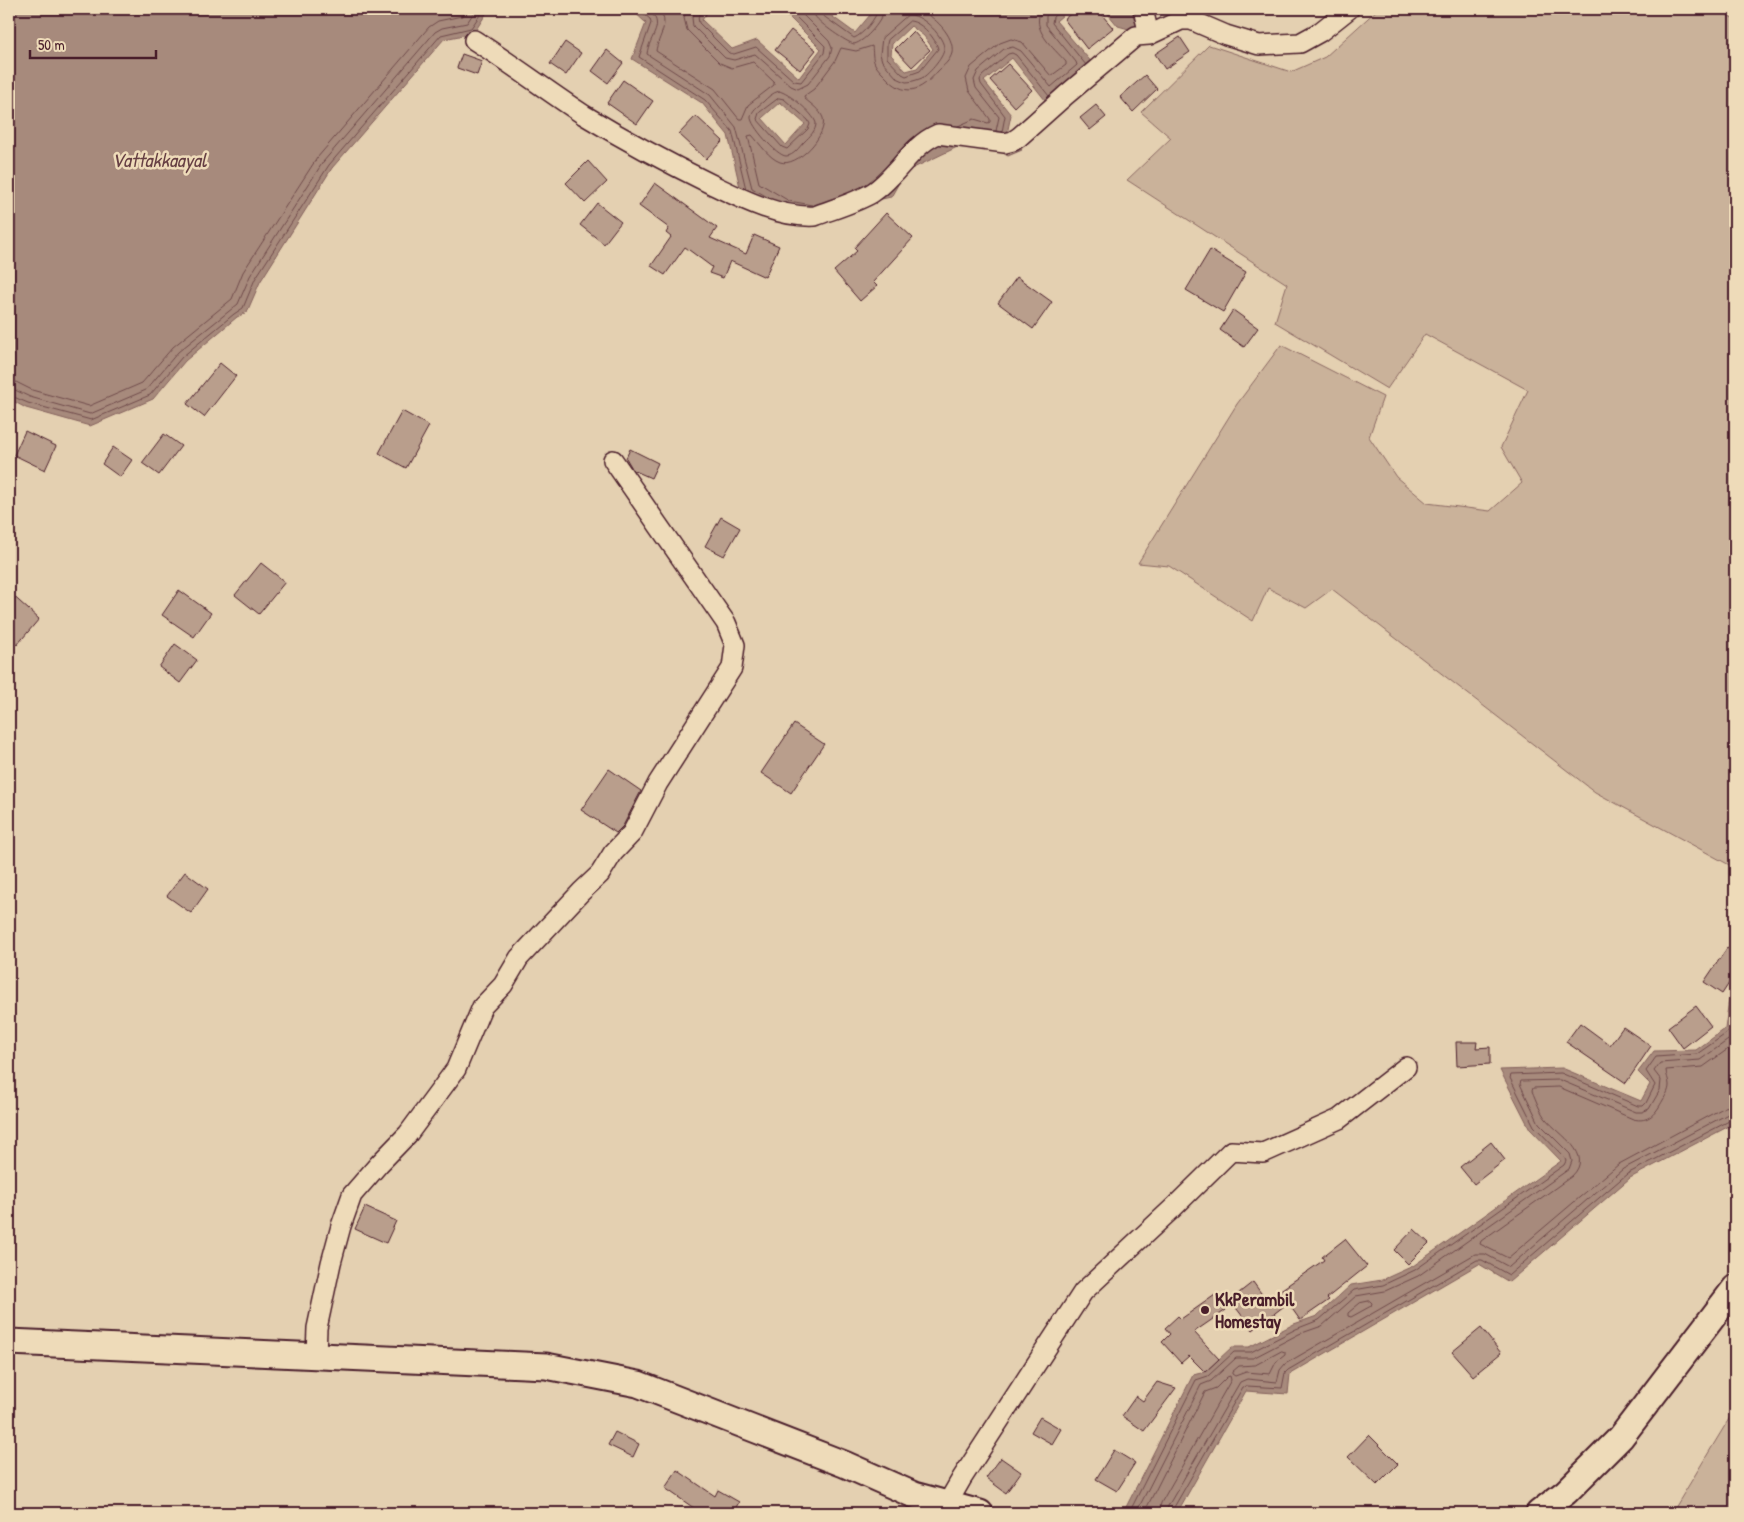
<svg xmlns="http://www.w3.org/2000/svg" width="1744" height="1522" viewBox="0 0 1744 1522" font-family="'Patrick Hand',sans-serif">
	<rect width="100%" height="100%" fill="#e4d0b1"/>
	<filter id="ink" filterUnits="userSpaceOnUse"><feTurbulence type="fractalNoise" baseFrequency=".02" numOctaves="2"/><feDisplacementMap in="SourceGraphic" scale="10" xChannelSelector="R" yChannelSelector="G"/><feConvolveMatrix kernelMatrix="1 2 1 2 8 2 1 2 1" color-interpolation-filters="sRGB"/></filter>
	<g filter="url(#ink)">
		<!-- green -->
		<path fill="#cab29a" stroke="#8a6862" d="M1378 9H1714L1735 19V868L1595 792 1332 589 1306 608 1268 588 1253 621 1169 566 1138 563 1237 404 1281 345 1383 397 1369 437 1396 477 1427 503 1490 511 1522 483 1501 447 1528 390 1425 334 1387 389 1275 322 1287 284 1127 180 1171 138 1141 112 1209 45 1291 72 1325 57Z
			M1735 1409V1513H1672Z"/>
		<!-- water -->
		<path fill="#a78a7b" stroke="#825f5b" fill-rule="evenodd" d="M9 9H489L474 33 444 39 332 168 260 282 247 312 237 317 185 361 153 399 90 426 26 408 9 399Z
			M631 9H710L702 20 732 49 757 40 799 78 821 49 789 17 753 12 746 9H822L855 33 875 9H1070L1056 21 1094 65 1049 105 1012 58 984 81 1011 115 1007 134 1022 150 1008 156 976 138 905 172 891 197 863 203 817 226 783 218 742 196 728 135 702 103 632 59 646 23ZM911 26 924 36 933 49 917 68 906 71 891 55 892 44ZM780 102 805 124 786 145 762 118Z
			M1104 9H1142L1147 21 1136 31 1118 26Z
			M1735 991V1123L1630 1178 1509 1282 1479 1264 1290 1374 1288 1394 1246 1391 1177 1513H1123L1193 1375 1205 1372 1232 1347H1249L1294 1324 1317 1316 1351 1285 1382 1280 1413 1266 1561 1161 1530 1129 1500 1070 1562 1068 1641 1101 1650 1084 1638 1072 1654 1051 1696 1050 1725 1029 1729 999Z"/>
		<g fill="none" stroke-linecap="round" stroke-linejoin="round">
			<!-- shore -->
			<path stroke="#6f4a4b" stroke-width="1" d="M638 9 650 19 651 23 639 57 705 100 732 131 746 189
				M648 9C667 26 649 35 647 54L710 95 736 127 752 188 769 198
				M659 9C671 24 658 36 656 51L715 89 739 119H742L748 105 774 85V82L753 62 732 68 720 63 687 30 684 18 687 9
				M696 9 692 18 693 26 725 58 734 60 755 54 791 86 798 89 808 84 830 56 832 48 829 41 797 9
				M704 9 698 17 699 23 729 53 734 54 756 47 794 81 801 82 824 53 825 46 792 13 768 9
				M814 9C814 12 813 13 815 16 820 24 846 42 854 44 865 42 884 19 884 9
				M820 9 822 15 854 38C863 35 877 17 878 9
				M1062 9 1053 17 1052 23 1086 65
				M908 15C920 13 942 34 944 47 946 55 929 74 922 78 917 80 911 82 906 82L897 78 882 61 880 54 882 38Z
				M910 21C922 22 936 39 938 49L920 71 906 76 902 74 887 58V44L888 40Z
				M779 91C789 93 813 113 816 123 816 131 810 136 804 142 799 147 794 156 786 156 777 156 750 125 751 117 752 110 758 106 763 102 768 97 772 93 779 91Z
				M779 98 784 99 808 120 810 124 808 129 787 149 782 147 757 119 759 113Z
				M958 126 974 119 988 123 990 122V119L969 91 966 78 971 67 1000 43 1011 39 1022 42 1051 76 1066 65V62C1054 48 1029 29 1042 9
				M996 131 999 117 976 88 974 80 978 71 1004 49 1013 47 1021 51 1051 87 1077 65 1076 62 1046 25V16L1053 9
				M1002 132 1005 116 981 84 980 80 982 76 1008 54 1012 53 1016 55 1049 96
				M812 205 789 201 759 183 748 136 752 135C760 144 769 158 780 162 797 168 828 135 823 118 820 110 811 104 805 99L804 96 814 89 835 61 841 48 856 51 872 46C873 52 872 58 875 64 877 68 881 72 885 76 905 98 920 92 938 71 943 66 950 61 952 53 955 35 933 16 919 9
				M9 381 16 382 32 390 89 406 142 383 173 347 232 299 243 272 317 158 429 27 438 21 462 16 467 9
				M9 389 15 390 30 397 90 414 146 390 178 352 238 304 250 276 323 162 435 32 442 28 467 23 476 9
				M9 395 28 403 91 420 150 395 182 357 234 314 243 308 255 279 329 165 441 35 471 28 484 9
				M1735 1044 1703 1067 1666 1070C1666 1075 1669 1080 1669 1085 1669 1091 1666 1095 1663 1100 1656 1113 1649 1123 1633 1119L1559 1087 1533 1088 1532 1091C1536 1100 1540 1112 1546 1119 1559 1135 1595 1154 1572 1176L1481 1241 1480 1244 1508 1258 1619 1164 1725 1107 1735 1105
				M1370 1301 1372 1303 1371 1306 1351 1317 1348 1316V1313L1360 1303Z
				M1282 1351 1285 1352V1355L1276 1362 1270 1374 1246 1372 1235 1376 1232 1374V1372L1239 1366 1255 1365Z
				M1129 1513 1196 1380 1208 1376 1234 1352H1251L1296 1329 1319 1320 1354 1290 1383 1285 1415 1270 1564 1165 1566 1161 1564 1157 1534 1126 1510 1078 1511 1075 1561 1073 1638 1106H1643L1646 1103 1655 1085 1646 1071 1656 1057 1697 1054 1727 1033 1730 1029 1735 1000
				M1136 1513 1201 1385 1211 1381 1236 1358H1253L1299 1334 1322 1326 1356 1296 1385 1291 1418 1276 1569 1169 1572 1161 1570 1154 1539 1123 1520 1084 1521 1081 1560 1080 1636 1112H1642L1649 1109 1660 1090 1661 1080 1654 1071 1660 1063 1700 1060 1731 1038 1735 1033
				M1144 1513 1205 1392 1216 1388 1227 1377 1230 1376 1231 1380 1161 1503 1159 1513
				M1166 1513 1168 1506 1240 1382 1247 1379 1277 1382 1280 1370 1285 1364 1475 1254H1485L1509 1267 1623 1169 1728 1114 1735 1113
				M1173 1513V1509L1243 1387 1247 1386 1282 1388 1285 1373 1288 1370 1477 1260H1482L1509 1275 1627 1174 1731 1120 1735 1119"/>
		</g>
		<!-- building -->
		<path fill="#b99e8c" stroke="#4a1f2b" d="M1077 9H1097L1113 28 1087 49 1064 19Z
			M791 30 816 50 800 70 775 50Z
			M913 31 930 50 912 67 895 49Z
			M1180 37 1190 52 1165 69 1155 54Z
			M565 42 581 53 566 75 550 64Z
			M607 50 623 63 608 83 592 71Z
			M462 54 482 61 477 75 457 68Z
			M1008 64 1032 90 1014 107 990 80Z
			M1145 75 1157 89 1133 112 1120 97Z
			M623 80 653 101 637 124 607 103Z
			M1096 105 1106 117 1090 130 1080 118Z
			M696 116 723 141 706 159 679 134Z
			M588 161 607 182 585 203 566 183Z
			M655 183 717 228 710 238 746 254 754 235 779 246 765 277 730 261 723 278 709 273 712 267 685 247 665 275 651 266 671 237 666 233 669 228 639 206Z
			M597 203 621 222 604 244 580 225Z
			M886 213 913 238 873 282 877 286 860 301 834 271 857 251 854 248Z
			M1210 250 1246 272 1223 312 1186 290Z
			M1017 277 1052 302 1033 329 998 303Z
			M1233 310 1258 328 1244 347 1220 330Z
			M220 363 236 376 204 417 187 404Z
			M402 411 429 426 406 468 379 453Z
			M25 431 56 446 45 470 14 455Z
			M164 434 181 446 159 475 142 463Z
			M113 447 132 460 120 477 102 464Z
			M630 449 658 463 651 478 633 470 626 458Z
			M721 517 740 528 724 556 705 546Z
			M261 563 285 582 259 614 235 595Z
			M179 590 211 613 194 637 162 615Z
			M9 592 39 619 17 645 9 638Z
			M175 644 197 660 180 683 159 667Z
			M794 724 824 744 791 793 761 773Z
			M609 769 641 791 623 826 616 833 581 810Z
			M185 872 208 889 191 913 167 896Z
			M1727 948 1735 953V974L1722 994 1704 982Z
			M1696 1006 1711 1026 1683 1048 1668 1027Z
			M1580 1023 1610 1045 1623 1027 1651 1046 1626 1083 1566 1042Z
			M1456 1042H1477L1476 1048 1490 1047V1064L1457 1066Z
			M1491 1142 1505 1160 1474 1184 1460 1167Z
			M365 1207 396 1221 386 1243 355 1229Z
			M1414 1229 1429 1243 1408 1264 1394 1250Z
			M1345 1239 1367 1266 1327 1298 1329 1300 1300 1320 1288 1303 1253 1330 1230 1300 1253 1282 1266 1300 1324 1260 1322 1257Z
			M1215 1295 1226 1310 1194 1332 1219 1359 1205 1372 1189 1356 1181 1363 1162 1342 1170 1334 1165 1328 1178 1316 1181 1319Z
			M1481 1328 1501 1353 1473 1376 1452 1352Z
			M1157 1382 1176 1388 1144 1431 1122 1416 1136 1396 1143 1401Z
			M1040 1417 1061 1429 1052 1444 1031 1432Z
			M615 1432 639 1444 633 1457 608 1445Z
			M1369 1435 1398 1464 1377 1485 1348 1457Z
			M1114 1450 1135 1463 1117 1491 1096 1479Z
			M1001 1458 1021 1472 1006 1493 986 1478Z
			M677 1470 715 1496 718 1490 739 1502 733 1513H701L665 1488Z"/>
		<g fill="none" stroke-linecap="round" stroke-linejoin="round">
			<!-- minor casing -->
			<g stroke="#4a1f2b" stroke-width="22">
				<path id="minor" d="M1149 35 1181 20H1191L1226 35 1259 45 1300 43 1320 32 1349 9
					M474 40C512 64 547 91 584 115 625 140 668 163 711 184 742 199 779 218 815 216 833 209 855 203 872 193 897 177 910 146 938 134L1005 143 1013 141 1019 137 1066 95 1136 36 1149 35 1143 9
					M316 1355 317 1328 331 1263 341 1226 352 1195 379 1164 408 1134 456 1069 482 1007 503 985 519 958 581 892 600 874 613 853 632 833 658 783 732 668 735 645 726 623 613 460
					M947 1504 962 1478 1083 1292 1174 1207 1231 1151 1263 1153 1339 1119 1406 1067"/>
			</g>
			<!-- major casing -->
			<g stroke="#4a1f2b" stroke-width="29">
				<path id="major" d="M9 1342 546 1366 638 1384 844 1464 914 1495 980 1513
					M1539 1513 1566 1492 1621 1437 1735 1288"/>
			</g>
			<!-- minor -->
			<use href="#minor" stroke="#eedbb9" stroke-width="19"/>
			<!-- major -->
			<use href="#major" stroke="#eedbb9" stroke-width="25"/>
		</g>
	</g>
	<!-- markers -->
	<circle fill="#4a1f2b" stroke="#eedbb9" stroke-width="2" cx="1205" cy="1310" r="5"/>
	<g text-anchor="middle" stroke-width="5" stroke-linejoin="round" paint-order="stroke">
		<!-- poi labels -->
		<g font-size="19" font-weight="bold" fill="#4a1f2b" stroke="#eedbb9" text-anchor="start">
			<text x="1215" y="1306">KkPerambil<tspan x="1215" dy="22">Homestay</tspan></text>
		</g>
		<!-- water labels -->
		<g font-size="20" font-style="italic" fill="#663f43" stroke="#eedbb9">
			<text x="159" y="167">Vattakkaayal</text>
		</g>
	</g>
	<!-- margin -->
	<rect width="1744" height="1522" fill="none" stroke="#eedbb9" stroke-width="30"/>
	<rect x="15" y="15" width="1714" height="1492" fill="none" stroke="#4a1f2b" stroke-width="2" filter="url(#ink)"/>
	<!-- scale -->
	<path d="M30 50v8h126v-8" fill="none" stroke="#4a1f2b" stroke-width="2.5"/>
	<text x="38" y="50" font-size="15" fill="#4a1f2b" stroke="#eedbb9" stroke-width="4" paint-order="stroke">50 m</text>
</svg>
